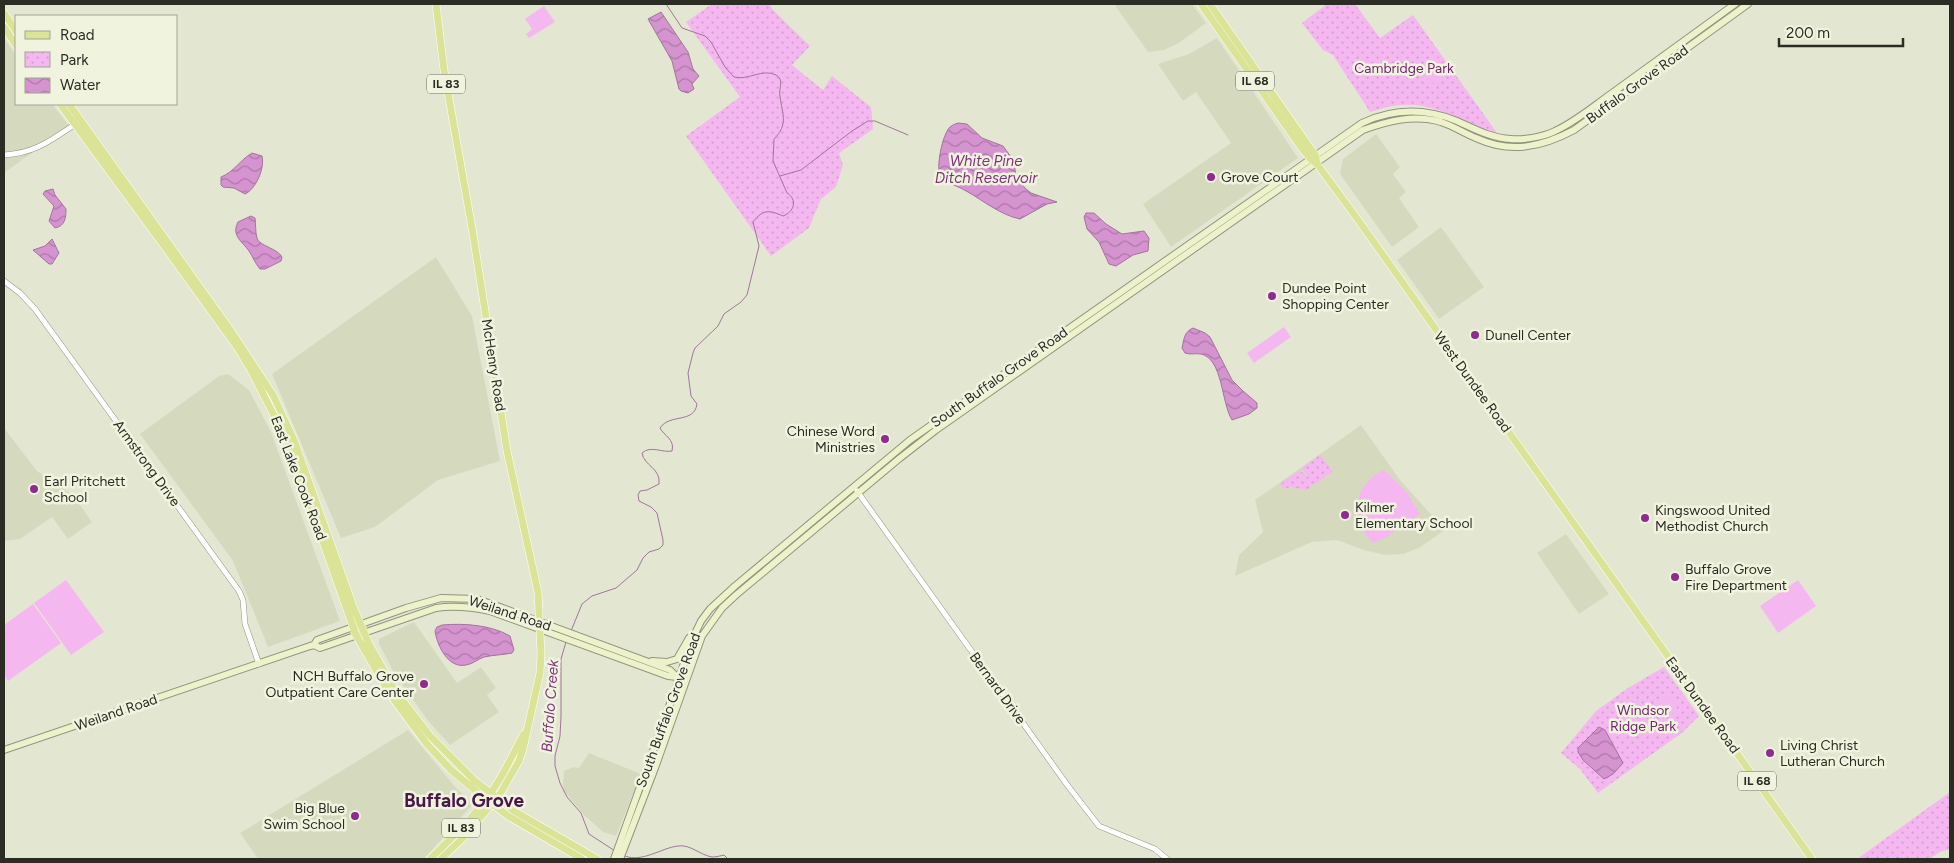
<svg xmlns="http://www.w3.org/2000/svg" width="1954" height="863" viewBox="0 0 1954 863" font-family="Figtree,sans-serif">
	<defs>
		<pattern id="park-dots" width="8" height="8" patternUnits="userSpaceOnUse" patternTransform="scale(1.25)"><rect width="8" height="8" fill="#f5b7f0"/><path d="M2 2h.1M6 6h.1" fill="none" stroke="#d29ece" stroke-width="1.8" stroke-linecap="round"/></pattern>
		<pattern id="water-waves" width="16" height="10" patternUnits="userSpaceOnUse" patternTransform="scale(1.25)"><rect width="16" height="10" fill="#d593d0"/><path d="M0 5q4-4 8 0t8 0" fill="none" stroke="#ad78a9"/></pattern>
	</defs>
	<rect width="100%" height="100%" fill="#e3e7d2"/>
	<!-- built -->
	<path fill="#d5dabf" d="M1114 4H1192L1206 23 1179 43 1164 50 1148 52Z
		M4 38 16 55V104H52L69 126 4 173Z
		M1217 38 1298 158 1171 247 1143 204 1231 143 1196 92 1183 101 1158 64 1189 54Z
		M1376 134 1400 167 1393 174 1406 192 1399 198 1419 227 1392 247 1340 174 1343 159Z
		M1441 227 1484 287 1439 319 1397 260Z
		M436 257 472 316 500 461 438 480 375 527 341 538 272 374Z
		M228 374 249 390 271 432 340 621 268 647 233 561 140 434 219 376Z
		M1361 425 1400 480 1445 530 1419 548 1403 554 1385 555 1364 550 1337 540 1312 542 1235 576 1239 555 1263 532 1255 500Z
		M4 428 37 471 73 495 92 522 68 539 52 517 20 539 4 541Z
		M1566 534 1609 594 1579 614 1537 553Z
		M414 622 457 683 481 667 496 688 487 695 499 712 450 745 429 722 396 676 379 644V639Z
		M408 730 456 788 470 800 472 805 424 859H258L240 833Z
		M589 753 641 774 616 836 603 832 584 815 564 791 563 783 564 771 574 767 579 768Z"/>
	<!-- park -->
	<path fill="url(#park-dots)" d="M712 4H770L772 9 810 46 792 65 823 90 832 76 871 107 873 129 839 153 843 165 836 187 821 199 809 228 771 256 686 136 740 97 686 22Z
		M1327 4H1355L1380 38 1413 15 1497 133C1463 122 1431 99 1393 106 1385 107 1378 110 1370 112L1333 55 1323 50 1302 23Z
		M1320 455 1333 471 1314 485 1312 483 1308 490 1290 487 1284 489 1280 484 1300 470 1309 479 1302 468Z
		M1664 667 1699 716 1683 732 1598 793 1580 769 1561 753 1596 711 1628 688Z
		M1950 792V849L1940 852 1930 859H1857Z"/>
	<!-- pitch -->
	<path fill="#f5b7f0" d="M544 6 555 22 529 38 526 34 532 29 525 19Z
		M1436 56 1448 72 1430 85 1418 69Z
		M1284 327 1291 337 1254 363 1247 353Z
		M1384 470 1406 491 1420 514 1385 538 1373 543C1349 521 1353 483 1384 470Z
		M66 580 104 632 71 655 34 603Z
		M1798 580 1816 606 1778 633 1760 606Z
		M33 604 61 643 8 681 4 675V625Z
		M1664 696 1670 697 1677 707 1675 712 1669 716C1660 717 1655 713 1653 704Z"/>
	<!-- water -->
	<path fill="url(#water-waves)" stroke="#a2749c" d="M661 12 688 52 693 69 699 76 692 84 694 89 688 93 681 91 679 89 672 61 648 19Z
		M958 123 967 124 982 138 1003 146 1014 161 1016 178 1026 189 1031 193 1057 202 1047 204 1020 219C1001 215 985 202 968 192 960 187 950 184 940 178 936 167 942 135 950 127 952 125 955 124 958 123Z
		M252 153 262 156C265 168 256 189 245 194L234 188 223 187 221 185V177C234 172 240 160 252 153Z
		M53 189 55 195 66 209C66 218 65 226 55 228L49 221 54 206 43 194 45 191Z
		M1086 213H1094L1106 224 1122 234 1144 231 1149 238 1148 251 1133 255 1116 266 1109 264 1099 242 1087 229 1084 217Z
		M251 216 255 218C256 224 255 231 257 238 259 246 277 248 282 257L281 261 265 269H260C255 263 253 257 249 251 242 241 231 236 238 222Z
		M52 239 59 253 52 264H49L33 250 45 246Z
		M1193 328 1205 333 1210 337 1232 380 1243 391 1257 403V408L1249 414 1232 420C1221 402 1223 359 1201 354 1195 353 1190 355 1185 353L1182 348C1184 339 1184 332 1193 328Z
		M442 625C464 623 491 625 510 636L514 650 512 653C502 655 493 655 484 657 478 659 473 664 466 665 448 669 437 645 435 631L437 627Z
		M1599 727 1605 730 1623 763 1613 774 1604 779 1583 760 1578 752V748Z"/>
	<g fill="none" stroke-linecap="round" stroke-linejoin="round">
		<!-- stream -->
		<path stroke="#a2749c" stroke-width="1" d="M780 176 801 170 852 131 868 121H875L908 135
			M571 631 582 604 592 596 616 588 637 570 643 558 649 552 659 549 663 545V540L657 513 651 507 639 501 638 495 640 491 647 490 659 484C661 468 644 466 642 453 651 445 662 453 672 451 675 439 664 436 660 428 670 413 694 424 697 404L691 396 688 373 693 353 695 348 718 326 724 314 741 302 747 295 759 246 753 222C763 209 769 210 783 216 794 212 798 200 787 193L773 161 774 139C789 124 782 114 780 96 778 89 785 80 776 75 763 68 747 81 734 77L725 67 711 42 705 36 682 28 666 4
			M566 642 561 659V717L560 736 555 756V766L560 783 567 797 581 813 589 834 615 851
			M625 856C642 863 661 848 678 846 690 844 700 855 712 857 716 857 720 856 724 855L728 859"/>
		<!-- tertiary casing -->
		<g stroke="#919481" stroke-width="6">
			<path id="tertiary" d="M4 155C36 153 51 140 77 123
				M4 281 20 293 35 309 239 591 243 600 245 624 259 664
				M857 491 1068 786 1099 826 1155 849 1167 859"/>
		</g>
		<!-- secondary casing -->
		<g stroke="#919481" stroke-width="8">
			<path id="secondary" d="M314 645 320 648 436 608C455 605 471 607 490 611L668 676 678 677
				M652 661 667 662 677 659 689 638
				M4 750 310 646 314 645 317 640 406 608 441 598 477 599 500 607 670 670 676 676
				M614 859 676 687 691 642 701 621 710 609 735 586 910 440 1362 123C1394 108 1425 108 1457 121 1475 129 1491 138 1511 139 1524 140 1543 137 1555 131 1577 121 1596 104 1615 91 1655 62 1695 33 1735 4
				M620 859 655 768 702 636 722 608 736 595 900 458 936 430 1363 130C1388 121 1414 114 1441 122 1453 126 1464 133 1476 138 1511 154 1542 147 1574 130L1748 4"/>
		</g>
		<!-- primary casing -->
		<g stroke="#fff" stroke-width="8">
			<path id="primary" d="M436 4 444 70 473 234 507 451 538 592 541 654 540 673 523 749 519 761 500 794 464 837 441 859
				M1201 4 1303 150 1310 158 1317 164 1356 217 1812 859
				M1210 4 1315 155 1317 164
				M4 13 16 31
				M4 27 16 45
				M60 104 167 250 237 347 252 372 288 443 356 635 391 696 426 743 451 770 482 796 508 816 582 859
				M69 104 231 331 273 395 294 440 354 609 369 644 396 692 430 736 475 781 514 811 597 859
				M430 859C452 838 475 816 492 791 505 773 513 753 524 734"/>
		</g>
		<!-- tertiary -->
		<use href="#tertiary" stroke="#fff" stroke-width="5"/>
		<!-- secondary -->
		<use href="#secondary" stroke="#edf2ca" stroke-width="6"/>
		<!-- primary -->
		<use href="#primary" stroke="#dbe496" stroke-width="7"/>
	</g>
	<!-- markers -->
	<g fill="#912a8e" stroke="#f0f4df" stroke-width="2">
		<circle cx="1211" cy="177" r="5"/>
		<circle cx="1272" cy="296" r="5"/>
		<circle cx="1475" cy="335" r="5"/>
		<circle cx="885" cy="439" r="5"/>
		<circle cx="34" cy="489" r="5"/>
		<circle cx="1345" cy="515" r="5"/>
		<circle cx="1645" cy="518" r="5"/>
		<circle cx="1675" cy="577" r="5"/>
		<circle cx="424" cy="684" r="5"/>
		<circle cx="1770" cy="753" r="5"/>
		<circle cx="355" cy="816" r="5"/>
	</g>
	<g text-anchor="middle" stroke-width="5" stroke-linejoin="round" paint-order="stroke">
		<!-- shield labels -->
		<g fill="#f0f4df" stroke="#66685c" stroke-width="1">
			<rect x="1236" y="71.5" width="38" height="19" rx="4"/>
			<rect x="427" y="74.5" width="38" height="19" rx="4"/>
			<rect x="1738" y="771.5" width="38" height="19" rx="4"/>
			<rect x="442" y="818.5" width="38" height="19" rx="4"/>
		</g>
		<g font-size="12" font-weight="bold" fill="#2b2c24">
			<text x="1255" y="85">IL 68</text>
			<text x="446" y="88">IL 83</text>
			<text x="1757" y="785">IL 68</text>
			<text x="461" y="832">IL 83</text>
		</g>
		<!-- park labels -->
		<g font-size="14" fill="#732670" stroke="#f0f4df">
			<text x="1404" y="73">Cambridge Park</text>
			<text x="1643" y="715">Windsor<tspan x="1643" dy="16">Ridge Park</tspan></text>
		</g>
		<!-- street labels -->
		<g font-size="14" fill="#2b2c24" stroke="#f0f4df">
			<text transform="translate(1637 84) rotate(-36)" y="5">Buffalo Grove Road</text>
			<text transform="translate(494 365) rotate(81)" y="5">McHenry Road</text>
			<text transform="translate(999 377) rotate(-35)" y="5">South Buffalo Grove Road</text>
			<text transform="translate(1473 382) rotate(54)" y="5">West Dundee Road</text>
			<text transform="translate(147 463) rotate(54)" y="5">Armstrong Drive</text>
			<text transform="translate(299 478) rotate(69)" y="5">East Lake Cook Road</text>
			<text transform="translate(510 613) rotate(18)" y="5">Weiland Road</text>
			<text transform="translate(998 688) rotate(54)" y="5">Bernard Drive</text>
			<text transform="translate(1703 705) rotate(54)" y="5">East Dundee Road</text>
			<text transform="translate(668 710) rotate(-70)" y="5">South Buffalo Grove Road</text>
			<text transform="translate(116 712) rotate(-19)" y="5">Weiland Road</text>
		</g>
		<!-- poi labels -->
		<g font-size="14" fill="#2b2c24" stroke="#f0f4df" text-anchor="start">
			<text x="1221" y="182">Grove Court</text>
			<text x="1282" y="293">Dundee Point<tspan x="1282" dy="16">Shopping Center</tspan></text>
			<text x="1485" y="340">Dunell Center</text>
			<text x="875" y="436" text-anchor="end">Chinese Word<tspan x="875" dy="16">Ministries</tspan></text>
			<text x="44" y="486">Earl Pritchett<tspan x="44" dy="16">School</tspan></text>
			<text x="1355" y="512">Kilmer<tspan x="1355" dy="16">Elementary School</tspan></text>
			<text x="1655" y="515">Kingswood United<tspan x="1655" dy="16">Methodist Church</tspan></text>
			<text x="1685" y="574">Buffalo Grove<tspan x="1685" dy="16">Fire Department</tspan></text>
			<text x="414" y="681" text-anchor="end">NCH Buffalo Grove<tspan x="414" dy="16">Outpatient Care Center</tspan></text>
			<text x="1780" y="750">Living Christ<tspan x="1780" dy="16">Lutheran Church</tspan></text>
			<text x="345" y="813" text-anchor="end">Big Blue<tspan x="345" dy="16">Swim School</tspan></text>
		</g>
		<!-- water labels -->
		<g font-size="15" font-style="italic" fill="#81337d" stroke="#f0f4df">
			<text x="986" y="166">White Pine<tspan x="986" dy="17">Ditch Reservoir</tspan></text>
			<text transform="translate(550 706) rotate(-86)" y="5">Buffalo Creek</text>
		</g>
		<!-- district labels -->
		<g font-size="19" font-weight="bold" fill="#4a1848" stroke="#f0f4df">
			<text x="464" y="807">Buffalo Grove</text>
		</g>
	</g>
	<!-- border -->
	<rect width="1954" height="863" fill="none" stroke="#2b2c24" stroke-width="10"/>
	<!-- legend -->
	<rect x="15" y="15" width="162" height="90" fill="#f0f4df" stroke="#a1a494"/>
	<rect x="25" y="31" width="25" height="8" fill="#dbe496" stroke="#a1a494"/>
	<text x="60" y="40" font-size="15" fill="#2b2c24">Road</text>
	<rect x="25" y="52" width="25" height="15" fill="url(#park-dots)" stroke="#a1a494"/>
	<text x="60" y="65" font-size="15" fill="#2b2c24">Park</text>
	<rect x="25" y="78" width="25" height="15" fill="url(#water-waves)" stroke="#a1a494"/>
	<text x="60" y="90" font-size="15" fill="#2b2c24">Water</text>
	<!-- scale -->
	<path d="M1779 38v8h124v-8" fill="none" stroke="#2b2c24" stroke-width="2.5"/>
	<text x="1786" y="38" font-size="15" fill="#2b2c24" stroke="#f0f4df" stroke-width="4" paint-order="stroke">200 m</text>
</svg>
